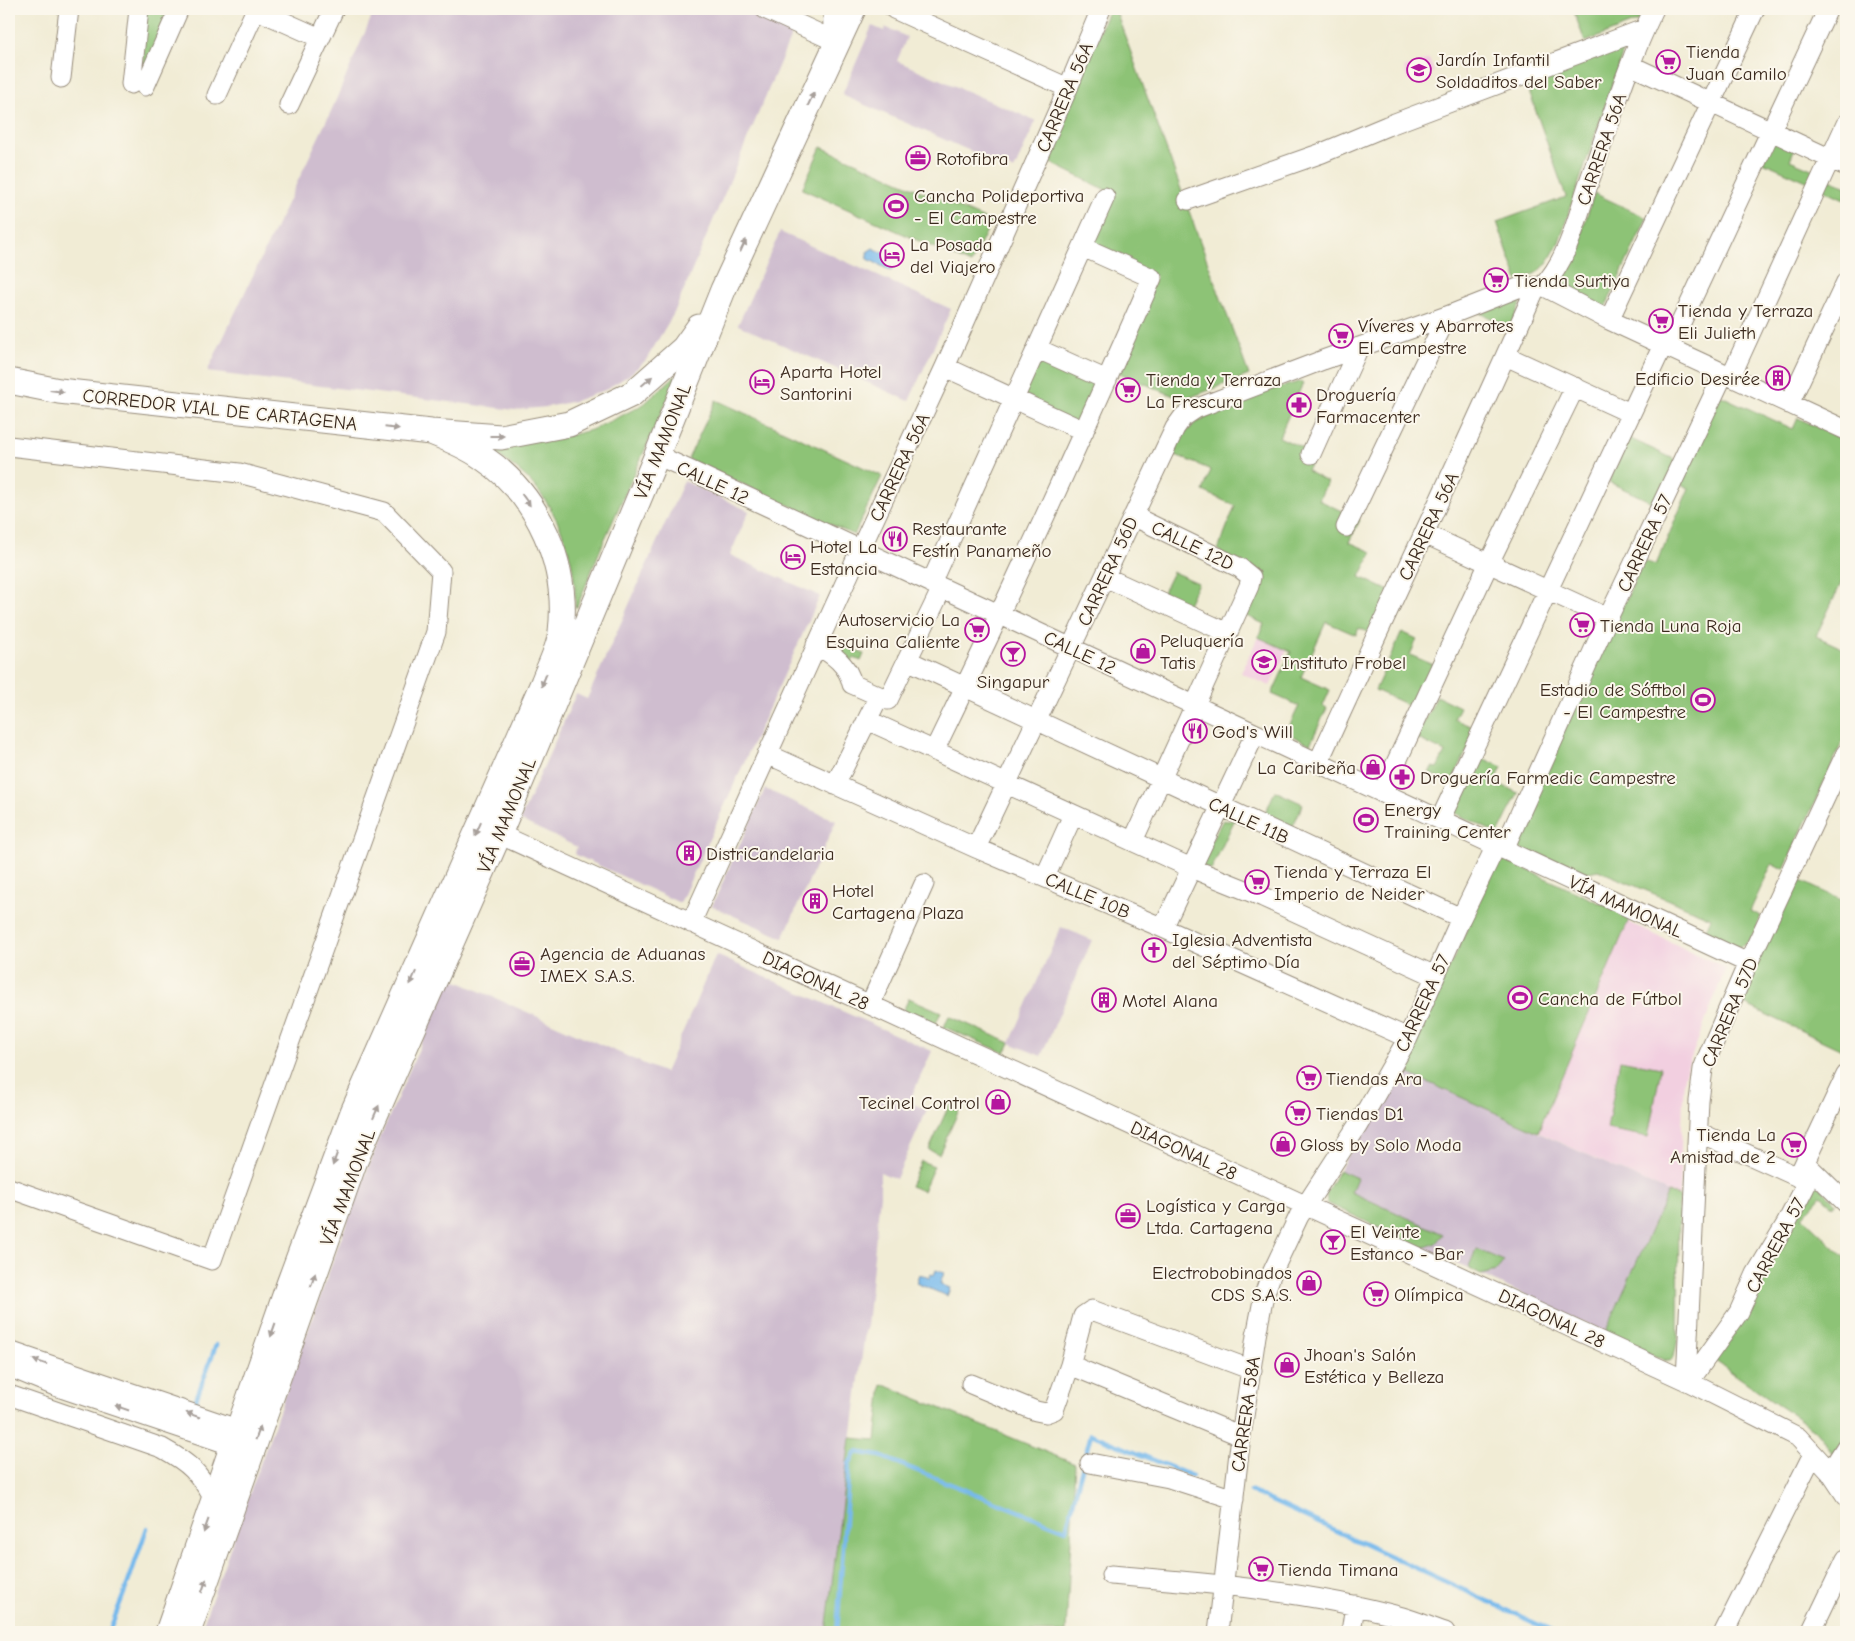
<svg xmlns="http://www.w3.org/2000/svg" width="1855" height="1641" viewBox="0 0 1855 1641" font-family="'Comic Neue',sans-serif">
	<rect width="100%" height="100%" fill="#fbf7ec"/>
	<filter id="ink" filterUnits="userSpaceOnUse"><feTurbulence type="fractalNoise" baseFrequency=".02" numOctaves="2"/><feDisplacementMap in="SourceGraphic" scale="10" xChannelSelector="R" yChannelSelector="G"/><feConvolveMatrix kernelMatrix="1 2 1 2 8 2 1 2 1" color-interpolation-filters="sRGB"/></filter>
	<filter id="wash" filterUnits="userSpaceOnUse"><feTurbulence type="fractalNoise" baseFrequency=".0096" numOctaves="4" result="noise"/><feDisplacementMap in="SourceGraphic" scale="20" xChannelSelector="R" yChannelSelector="G"/><feGaussianBlur stdDeviation="1.12" result="paint"/><feColorMatrix in="noise" values="0 0 0 0 0 0 0 0 0 0 0 0 0 0 0 0 0 1.4 0 .05"/><feComposite in="paint" operator="in"/></filter>
	<g filter="url(#wash)">
		<rect width="100%" height="100%" fill="#f1ecd5"/>
		<!-- built -->
		<path fill="#f2cfe0" d="M1429 59 1434 72 1408 81 1404 68Z
			M1258 637 1287 650 1270 686 1241 673Z
			M1628 922 1726 968 1684 1076 1679 1197 1538 1132Z"/>
		<!-- industrial -->
		<path fill="#cfbdcf" d="M375 9H749L794 29 674 313 646 360 629 375 605 390 575 401 547 407 515 410 207 372 332 109Z
			M872 26 884 31 885 27 907 37 897 61 1036 121 1014 170 842 95Z
			M780 232 951 309 909 401 738 325Z
			M684 481 749 511 730 555 820 596 680 903 574 854 577 847 520 820 576 694 587 699Z
			M765 789 836 821 783 938 712 906Z
			M1061 927 1092 940 1041 1056 1010 1043Z
			M716 955 932 1051 909 1102 927 1110 896 1179 880 1172V1195L867 1326 865 1332 826 1632H200L344 1230 381 1135 450 978 665 1073Z
			M1399 1069 1668 1192 1605 1333 1327 1203 1326 1193Z"/>
		<!-- green -->
		<path fill="#8dc376" stroke="#64764a" d="M146 9H173L141 85Z
			M1109 9H1115L1249 375 1183 400 1115 371 1156 276 1089 246 1112 193 1045 160Z
			M1573 9H1645L1639 21 1585 42Z
			M1625 46 1559 242C1546 266 1545 271 1518 281L1497 222 1566 197 1526 83Z
			M1772 141 1794 150 1790 160 1816 171 1811 183 1763 162Z
			M821 147 991 222 971 264 802 189Z
			M1826 178 1846 187V200L1821 188Z
			M1594 193 1647 218 1605 308 1569 291 1560 284 1573 260Z
			M1524 296 1510 327 1480 313Z
			M1042 348 1109 377 1087 428 1020 399Z
			M675 376 677 378 603 543 577 607H575C577 560 560 511 526 477 510 462 491 451 473 439L559 438 591 430 621 416 644 404Z
			M1299 382 1303 383 1279 437 1315 454 1307 471 1327 482 1319 500 1360 520 1349 542 1372 552 1360 577 1389 591 1370 633 1359 628 1356 635 1326 622 1301 677 1330 690 1323 706 1327 708 1310 744 1286 733 1299 706 1272 694 1291 652 1258 637 1264 624 1242 614 1255 579 1218 550 1235 506 1203 491 1211 470 1173 454 1181 437 1195 423 1251 396Z
			M1717 394 1793 429 1798 418 1846 441V573L1816 636 1846 650V734L1784 869 1772 864 1750 911 1761 916C1755 930 1751 948 1733 947L1704 933 1711 918 1598 870 1579 874 1511 844 1644 561 1656 565 1689 488 1678 483Z
			M716 400 882 476 854 535 688 459Z
			M1629 438 1676 460 1656 504 1609 482Z
			M1173 572 1198 583 1187 606 1162 594Z
			M1402 632 1417 639 1410 655 1434 665 1414 708 1375 690Z
			M832 640 864 654 861 661 854 658 850 665 829 646Z
			M1437 696 1460 707 1454 719 1477 729 1451 784 1429 773 1432 767 1437 768 1445 752 1416 738Z
			M1478 756 1502 767 1495 782 1518 793 1498 834 1451 811Z
			M1275 791 1303 804 1292 828 1264 816Z
			M1235 819 1211 870 1198 864 1223 820 1227 821Z
			M1506 860 1630 917 1538 1132 1403 1071 1497 862Z
			M1796 879 1846 902V1052L1738 1001Z
			M909 998 941 1012 935 1025 903 1011Z
			M949 1016 1010 1043 1005 1053 944 1027Z
			M1620 1060 1661 1068 1648 1137 1607 1129Z
			M950 1103 960 1108 939 1154 929 1150Z
			M921 1161 934 1166 923 1191 910 1186Z
			M1339 1170 1357 1178 1351 1192 1443 1234 1436 1243 1423 1248 1327 1203 1326 1193Z
			M1816 1184 1836 1203 1832 1206 1821 1196 1802 1217 1846 1258V1436L1834 1455 1815 1430 1711 1358 1763 1276Z
			M1668 1192 1679 1197 1678 1338 1674 1357 1670 1361H1666L1605 1333Z
			M1476 1249 1504 1261 1496 1271 1481 1275 1469 1269V1267Z
			M882 1384 1075 1464 1066 1632H826L850 1438 876 1440Z"/>
		<!-- water -->
		<path fill="#76b9ec" stroke="#587285" d="M873 248 896 259 891 271 868 259 867 252Z
			M936 1270 944 1273 940 1284 950 1288 947 1296 916 1283 919 1274 929 1278 931 1274 934 1275Z"/>
		<g fill="none" stroke-linecap="round" stroke-linejoin="round">
			<!-- stream -->
			<path stroke="#76b9ec" stroke-width="4.5" d="M195 1402 216 1345
				M1250 1491 1554 1632
				M109 1632 128 1583 147 1528
				M837 1632 849 1464 856 1452 880 1456 1066 1530 1091 1434 1192 1476"/>
		</g>
	</g>
	<g filter="url(#ink)">
		<g fill="none" stroke-linecap="round" stroke-linejoin="round">
			<!-- minor casing -->
			<g stroke="#968b7a" stroke-width="21">
				<path id="minor" d="M255 9 320 38
					M765 9 837 42
					M834 9C831 21 833 31 837 42
					M894 9 1068 88
					M1630 65 1846 166
					M61 78 69 9
					M131 84 139 9
					M145 86 179 9
					M217 95 256 9
					M289 105 334 9
					M1188 200 1322 153 1387 126 1644 29
					M1543 286C1568 259 1577 219 1588 185 1609 126 1627 65 1654 9
					M1609 320 1755 9
					M1669 348 1828 9
					M1038 349 1107 380
					M1506 356 1630 413
					M945 367 1084 431
					M1731 376 1846 124
					M1789 404 1846 282
					M9 446 239 473 384 512 441 571 436 632 212 1260 9 1188
					M1311 454 1359 347
					M657 455 1748 963
					M1133 516 1240 568 1251 577 1249 586 1133 841
					M1346 527 1447 316
					M1425 534 1608 618
					M1105 577 1228 633
					M931 583 1105 197
					M816 645C833 654 848 665 852 684L879 696
					M907 660C1092 745 1276 833 1461 918
					M867 720 1191 868 1263 897 1435 976
					M934 751C1010 595 1082 437 1152 278L1083 247
					M767 754 976 848 1163 928 1408 1038
					M1318 763C1390 604 1466 447 1536 287
					M835 785 879 696 888 700 942 588
					M1382 793 1489 563 1575 387
					M1440 820 1663 345
					M499 834 1689 1382 1798 1437 1830 1472 1846 1496
					M976 848 1175 428 1183 417 1195 409 1323 360 1447 316 1518 288 1543 286 1609 320 1846 430
					M1504 849 1608 618 1724 373
					M1045 877 1073 815
					M691 923 860 550 945 367 1068 88 1101 9
					M1163 928 1255 734
					M870 1005 924 884
					M1805 1163 1846 1203
					M1798 1177 1846 1075
					M9 1351 240 1430
					M9 1367 55 1386 234 1446
					M1686 1381 1699 1101 1703 1069 1708 1056 1748 963 1846 753
					M1689 1382 1739 1312 1756 1274 1786 1224 1805 1187V1184L1798 1177 1698 1132
					M971 1384 1036 1411 1046 1413 1054 1410 1070 1365
					M9 1395 162 1448C191 1464 198 1472 215 1500
					M1241 1436 1070 1365 1083 1316 1092 1310 1252 1370
					M1090 1463 1169 1478 1234 1499
					M1830 1472 1846 1447
					M1111 1575C1209 1583 1307 1591 1402 1617 1416 1621 1430 1627 1445 1632
					M1218 1632 1241 1436 1256 1336 1264 1295 1271 1275 1299 1216 1358 1125 1408 1038 1461 918 1496 846
					M1351 1632 1355 1605
					M1724 1632 1813 1454
					M1811 1632 1846 1559"/>
			</g>
			<!-- major casing -->
			<g stroke="#968b7a" stroke-width="27">
				<path id="major" d="M9 381 59 391 431 432 501 437 569 424 632 394 684 348 699 327
					M168 1632 289 1284 353 1112 543 683C549 667 559 649 561 632 569 566 539 495 482 457 466 446 449 439 431 432
					M188 1632 354 1163 499 834 657 455 723 290 853 9"/>
			</g>
			<!-- minor -->
			<use href="#minor" stroke="#fff" stroke-width="19"/>
			<!-- major -->
			<use href="#major" stroke="#fff" stroke-width="25"/>
		</g>
		<!-- one-way arrows -->
		<defs><path id="oneway-solid" d="M-6-.8H1V-3.2L6.5 0L1 3.2V.8H-6Z" transform="scale(1.25)"/></defs>
		<g fill="#a79f9a">
			<use href="#oneway-solid" transform="translate(811 99) rotate(-65)"/>
			<use href="#oneway-solid" transform="translate(743 246) rotate(-65)"/>
			<use href="#oneway-solid" transform="translate(647 381) rotate(-41)"/>
			<use href="#oneway-solid" transform="translate(57 391) rotate(8)"/>
			<use href="#oneway-solid" transform="translate(392 428) rotate(6)"/>
			<use href="#oneway-solid" transform="translate(497 436)"/>
			<use href="#oneway-solid" transform="translate(526 500) rotate(54)"/>
			<use href="#oneway-solid" transform="translate(544 680) rotate(112)"/>
			<use href="#oneway-solid" transform="translate(478 829) rotate(114)"/>
			<use href="#oneway-solid" transform="translate(413 978) rotate(114)"/>
			<use href="#oneway-solid" transform="translate(376 1112) rotate(-66)"/>
			<use href="#oneway-solid" transform="translate(335 1159) rotate(110)"/>
			<use href="#oneway-solid" transform="translate(313 1280) rotate(-71)"/>
			<use href="#oneway-solid" transform="translate(273 1330) rotate(109)"/>
			<use href="#oneway-solid" transform="translate(40 1362) rotate(-161)"/>
			<use href="#oneway-solid" transform="translate(122 1408) rotate(-161)"/>
			<use href="#oneway-solid" transform="translate(193 1415) rotate(-161)"/>
			<use href="#oneway-solid" transform="translate(258 1433) rotate(-70)"/>
			<use href="#oneway-solid" transform="translate(206 1526) rotate(110)"/>
			<use href="#oneway-solid" transform="translate(204 1586) rotate(-71)"/>
		</g>
	</g>
	<!-- icons -->
	<defs>
		<g id="supermarket-ring" transform="scale(1.25)"><circle r="9.5" fill="#fbf7ec" stroke="#b5179e" stroke-width="1.5"/><path d="M-6-5.5h2.5l.6 2H6L4.5 2H-2.5L-4.4-4H-6ZM-1.5 3.2a1.3 1.3 0 1 0 .1 0ZM3 3.2a1.3 1.3 0 1 0 .1 0Z" fill="#b5179e"/></g>
		<g id="school-ring" transform="scale(1.25)"><circle r="9.5" fill="#fbf7ec" stroke="#b5179e" stroke-width="1.5"/><path d="M0-5L7-2L0 1L-7-2ZM-4 1L0 2.5L4 1V4Q0 6-4 4Z" fill="#b5179e"/></g>
		<g id="office-ring" transform="scale(1.25)"><circle r="9.5" fill="#fbf7ec" stroke="#b5179e" stroke-width="1.5"/><path d="M-6-3h4V-5.5h4V-3h4V5H-6ZM-1-4.5V-3h2v-1.5ZM-6 0V1H6V0Z" fill="#b5179e"/></g>
		<g id="stadium-ring" transform="scale(1.25)"><circle r="9.5" fill="#fbf7ec" stroke="#b5179e" stroke-width="1.5"/><path d="M0-5a6.5 5 0 1 0 0 10a6.5 5 0 1 0 0-10ZM-3.5-1.8h7v3.6h-7Z" fill="#b5179e"/></g>
		<g id="hotel-ring" transform="scale(1.25)"><circle r="9.5" fill="#fbf7ec" stroke="#b5179e" stroke-width="1.5"/><path d="M-6-4.5h1.5V1H6V5H4.5V3h-9V5H-6ZM-4 0a1.8 1.8 0 1 1 3.6 0ZM.5 0V-2.5h3Q6-2.5 6 0Z" fill="#b5179e"/></g>
		<g id="building-ring" transform="scale(1.25)"><circle r="9.5" fill="#fbf7ec" stroke="#b5179e" stroke-width="1.5"/><path d="M-4-6H4V6H1V3H-1V6H-4ZM-2.5-4.3h1.7v1.8h-1.7ZM.8-4.3h1.7v1.8H.8ZM-2.5-1h1.7V.8h-1.7ZM.8-1h1.7V.8H.8Z" fill="#b5179e"/></g>
		<g id="pharmacy-ring" transform="scale(1.25)"><circle r="9.5" fill="#fbf7ec" stroke="#b5179e" stroke-width="1.5"/><path d="M-2-6h4v4h4v4h-4v4h-4v-4h-4v-4h4Z" fill="#b5179e"/></g>
		<g id="restaurant-ring" transform="scale(1.25)"><circle r="9.5" fill="#fbf7ec" stroke="#b5179e" stroke-width="1.5"/><path d="M-5-6h1v4h1v-4h1v4h1v-4h1v5L-1.5 .5V6h-2V.5L-5-1ZM5-6V6H3V1.5H1.5Q1.5-4 5-6Z" fill="#b5179e"/></g>
		<g id="shop-ring" transform="scale(1.25)"><circle r="9.5" fill="#fbf7ec" stroke="#b5179e" stroke-width="1.5"/><path d="M-5-2.5h2.3a2.7 3.5 0 0 1 5.4 0H5L5.5 6h-11ZM-1.5-2.5h3a1.5 2.3 0 0 0-3 0Z" fill="#b5179e"/></g>
		<g id="bar-ring" transform="scale(1.25)"><circle r="9.5" fill="#fbf7ec" stroke="#b5179e" stroke-width="1.5"/><path d="M-6-5H6L.8 .8V4.5H3.5V6h-7V4.5H-.8V.8Z" fill="#b5179e"/></g>
		<g id="church-ring" transform="scale(1.25)"><circle r="9.5" fill="#fbf7ec" stroke="#b5179e" stroke-width="1.5"/><path d="M-1.2-6h2.4v3.5h3.3v2.4h-3.3V6h-2.4V-.1h-3.3v-2.4h3.3Z" fill="#b5179e"/></g>
	</defs>
	<g fill-rule="evenodd">
		<use href="#supermarket-ring" x="1668" y="62"/>
		<use href="#school-ring" x="1419" y="70"/>
		<use href="#office-ring" x="918" y="158"/>
		<use href="#stadium-ring" x="896" y="206"/>
		<use href="#hotel-ring" x="892" y="255"/>
		<use href="#supermarket-ring" x="1496" y="280"/>
		<use href="#supermarket-ring" x="1661" y="321"/>
		<use href="#supermarket-ring" x="1341" y="336"/>
		<use href="#building-ring" x="1778" y="378"/>
		<use href="#hotel-ring" x="762" y="382"/>
		<use href="#supermarket-ring" x="1128" y="390"/>
		<use href="#pharmacy-ring" x="1299" y="405"/>
		<use href="#restaurant-ring" x="895" y="539"/>
		<use href="#hotel-ring" x="793" y="557"/>
		<use href="#supermarket-ring" x="1582" y="625"/>
		<use href="#supermarket-ring" x="977" y="630"/>
		<use href="#shop-ring" x="1143" y="651"/>
		<use href="#bar-ring" x="1013" y="654"/>
		<use href="#school-ring" x="1264" y="662"/>
		<use href="#stadium-ring" x="1703" y="700"/>
		<use href="#restaurant-ring" x="1195" y="731"/>
		<use href="#shop-ring" x="1373" y="767"/>
		<use href="#pharmacy-ring" x="1402" y="777"/>
		<use href="#stadium-ring" x="1366" y="820"/>
		<use href="#building-ring" x="689" y="853"/>
		<use href="#supermarket-ring" x="1257" y="882"/>
		<use href="#building-ring" x="815" y="901"/>
		<use href="#church-ring" x="1154" y="950"/>
		<use href="#office-ring" x="522" y="964"/>
		<use href="#stadium-ring" x="1520" y="998"/>
		<use href="#building-ring" x="1104" y="1000"/>
		<use href="#supermarket-ring" x="1309" y="1078"/>
		<use href="#shop-ring" x="998" y="1102"/>
		<use href="#supermarket-ring" x="1298" y="1113"/>
		<use href="#shop-ring" x="1283" y="1144"/>
		<use href="#supermarket-ring" x="1794" y="1145"/>
		<use href="#office-ring" x="1128" y="1216"/>
		<use href="#bar-ring" x="1333" y="1242"/>
		<use href="#shop-ring" x="1309" y="1283"/>
		<use href="#supermarket-ring" x="1376" y="1294"/>
		<use href="#shop-ring" x="1287" y="1365"/>
		<use href="#supermarket-ring" x="1261" y="1569"/>
	</g>
	<g text-anchor="middle" stroke-width="4" stroke-linejoin="round" paint-order="stroke">
		<!-- poi labels -->
		<g font-size="19" fill="#3b2a1e" stroke="#fbf7ec" text-anchor="start">
			<text x="1686" y="58">Tienda<tspan x="1686" dy="22">Juan Camilo</tspan></text>
			<text x="1436" y="66">Jardín Infantil<tspan x="1436" dy="22">Soldaditos del Saber</tspan></text>
			<text x="936" y="165">Rotofibra</text>
			<text x="914" y="202">Cancha Polideportiva<tspan x="914" dy="22">- El Campestre</tspan></text>
			<text x="910" y="251">La Posada<tspan x="910" dy="22">del Viajero</tspan></text>
			<text x="1514" y="287">Tienda Surtiya</text>
			<text x="1678" y="317">Tienda y Terraza<tspan x="1678" dy="22">Eli Julieth</tspan></text>
			<text x="1358" y="332">Víveres y Abarrotes<tspan x="1358" dy="22">El Campestre</tspan></text>
			<text x="780" y="378">Aparta Hotel<tspan x="780" dy="22">Santorini</tspan></text>
			<text x="1760" y="385" text-anchor="end">Edificio Desirée</text>
			<text x="1146" y="386">Tienda y Terraza<tspan x="1146" dy="22">La Frescura</tspan></text>
			<text x="1316" y="401">Droguería<tspan x="1316" dy="22">Farmacenter</tspan></text>
			<text x="912" y="535">Restaurante<tspan x="912" dy="22">Festín Panameño</tspan></text>
			<text x="810" y="553">Hotel La<tspan x="810" dy="22">Estancia</tspan></text>
			<text x="960" y="626" text-anchor="end">Autoservicio La<tspan x="960" dy="22">Esquina Caliente</tspan></text>
			<text x="1600" y="632">Tienda Luna Roja</text>
			<text x="1160" y="647">Peluquería<tspan x="1160" dy="22">Tatis</tspan></text>
			<text x="1282" y="669">Instituto Frobel</text>
			<text x="1013" y="688" text-anchor="middle">Singapur</text>
			<text x="1686" y="696" text-anchor="end">Estadio de Sóftbol<tspan x="1686" dy="22">- El Campestre</tspan></text>
			<text x="1212" y="738">God's Will</text>
			<text x="1356" y="774" text-anchor="end">La Caribeña</text>
			<text x="1420" y="784">Droguería Farmedic Campestre</text>
			<text x="1384" y="816">Energy<tspan x="1384" dy="22">Training Center</tspan></text>
			<text x="706" y="860">DistriCandelaria</text>
			<text x="1274" y="878">Tienda y Terraza El<tspan x="1274" dy="22">Imperio de Neider</tspan></text>
			<text x="832" y="897">Hotel<tspan x="832" dy="22">Cartagena Plaza</tspan></text>
			<text x="1172" y="946">Iglesia Adventista<tspan x="1172" dy="22">del Séptimo Día</tspan></text>
			<text x="540" y="960">Agencia de Aduanas<tspan x="540" dy="22">IMEX S.A.S.</tspan></text>
			<text x="1538" y="1005">Cancha de Fútbol</text>
			<text x="1122" y="1007">Motel Alana</text>
			<text x="1326" y="1085">Tiendas Ara</text>
			<text x="980" y="1109" text-anchor="end">Tecinel Control</text>
			<text x="1316" y="1120">Tiendas D1</text>
			<text x="1776" y="1141" text-anchor="end">Tienda La<tspan x="1776" dy="22">Amistad de 2</tspan></text>
			<text x="1300" y="1151">Gloss by Solo Moda</text>
			<text x="1146" y="1212">Logística y Carga<tspan x="1146" dy="22">Ltda. Cartagena</tspan></text>
			<text x="1350" y="1238">El Veinte<tspan x="1350" dy="22">Estanco - Bar</tspan></text>
			<text x="1292" y="1279" text-anchor="end">Electrobobinados<tspan x="1292" dy="22">CDS S.A.S.</tspan></text>
			<text x="1394" y="1301">Olímpica</text>
			<text x="1304" y="1361">Jhoan's Salón<tspan x="1304" dy="22">Estética y Belleza</tspan></text>
			<text x="1278" y="1576">Tienda Timana</text>
		</g>
		<!-- street labels -->
		<g font-size="19" fill="#3b2a1e" stroke="#fbf7ec">
			<text transform="translate(1064 97) rotate(-67)" y="7">CARRERA 56A</text>
			<text transform="translate(1601 149) rotate(-71)" y="7">CARRERA 56A</text>
			<text transform="translate(220 409) rotate(6)" y="7">CORREDOR VIAL DE CARTAGENA</text>
			<text transform="translate(662 441) rotate(-68)" y="7">VÍA MAMONAL</text>
			<text transform="translate(899 467) rotate(-65)" y="7">CARRERA 56A</text>
			<text transform="translate(713 482) rotate(25)" y="7">CALLE 12</text>
			<text transform="translate(1428 526) rotate(-65)" y="7">CARRERA 56A</text>
			<text transform="translate(1644 543) rotate(-65)" y="7">CARRERA 57</text>
			<text transform="translate(1193 545) rotate(26)" y="7">CALLE 12D</text>
			<text transform="translate(1107 571) rotate(-65)" y="7">CARRERA 56D</text>
			<text transform="translate(1080 652) rotate(25)" y="7">CALLE 12</text>
			<text transform="translate(506 815) rotate(-67)" y="7">VÍA MAMONAL</text>
			<text transform="translate(1249 820) rotate(25)" y="7">CALLE 11B</text>
			<text transform="translate(1088 895) rotate(23)" y="7">CALLE 10B</text>
			<text transform="translate(1626 906) rotate(25)" y="7">VÍA MAMONAL</text>
			<text transform="translate(816 980) rotate(25)" y="7">DIAGONAL 28</text>
			<text transform="translate(1422 1003) rotate(-65)" y="7">CARRERA 57</text>
			<text transform="translate(1729 1012) rotate(-67)" y="7">CARRERA 57D</text>
			<text transform="translate(1184 1150) rotate(25)" y="7">DIAGONAL 28</text>
			<text transform="translate(347 1187) rotate(-69)" y="7">VÍA MAMONAL</text>
			<text transform="translate(1775 1245) rotate(-62)" y="7">CARRERA 57</text>
			<text transform="translate(1552 1318) rotate(25)" y="7">DIAGONAL 28</text>
			<text transform="translate(1245 1414) rotate(-82)" y="7">CARRERA 58A</text>
		</g>
	</g>
	<!-- margin -->
	<rect width="1855" height="1641" fill="none" stroke="#fbf7ec" stroke-width="30"/>
</svg>
